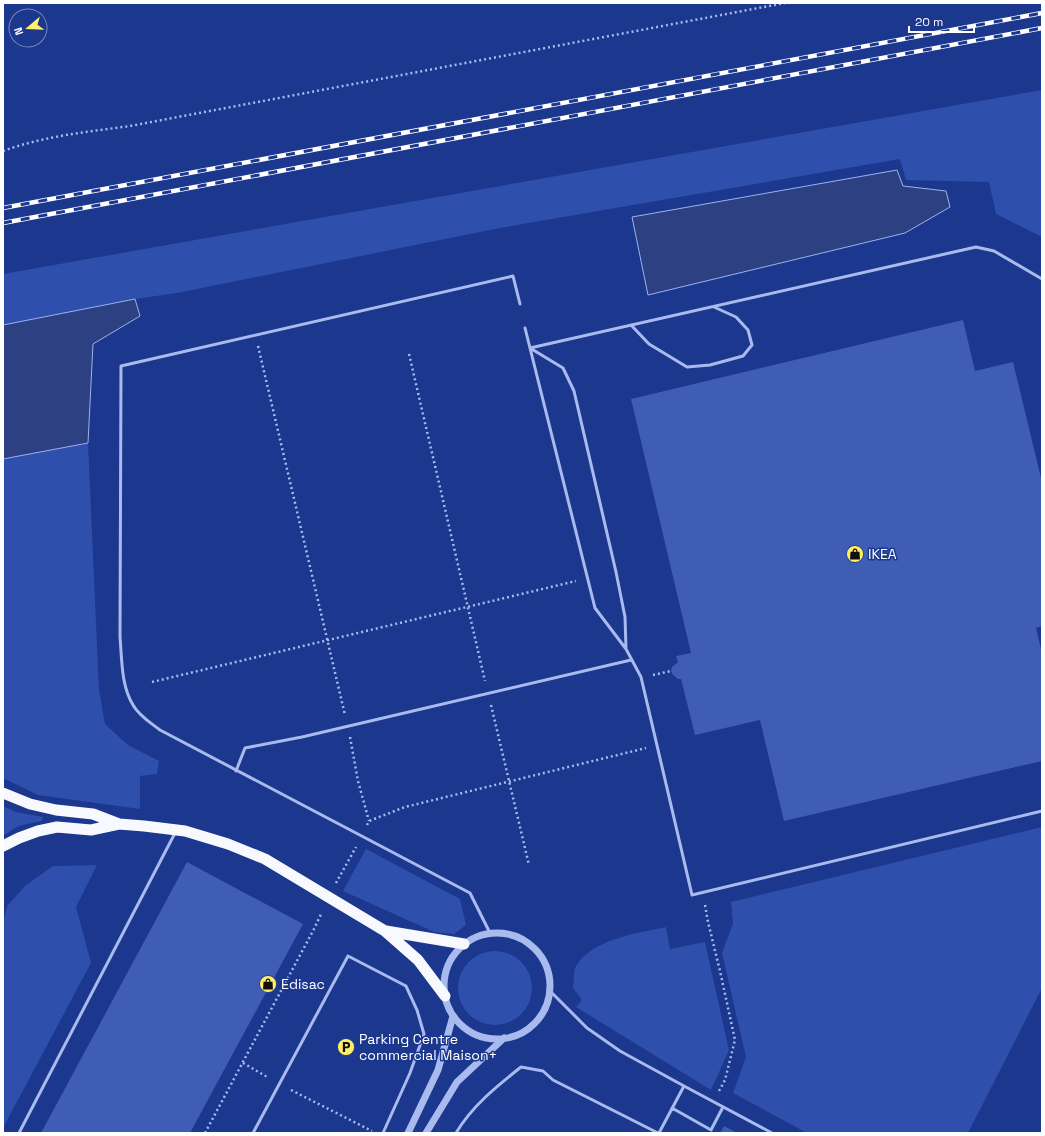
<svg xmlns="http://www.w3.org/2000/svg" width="1045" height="1136" viewBox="0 0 1045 1136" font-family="'Space Grotesk',sans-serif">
	<rect width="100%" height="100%" fill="#1b378e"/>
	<!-- green -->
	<path fill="#2e4fac" d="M1042 90V237L996 214 989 182 906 180 900 159 500 228 177 293 135 299 3 325V274Z
		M88 443 99 690 105 724 128 745 159 761 157 774 140 776V809L38 795 3 778V459Z
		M3 806 16 812 43 817 42 821 18 826 3 836Z
		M1042 827V988L968 1133H807L733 1093 746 1057 722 953 733 923 731 902Z
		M366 849 460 899 466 925 454 934 434 932 343 891Z
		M97 865 76 907 91 963 3 1128V924L7 906 26 885 53 866Z
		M666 927 670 949 705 942 729 1050 711 1090 576 1007 582 1000 573 988C574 982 573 972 576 966 592 939 638 933 666 927Z
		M458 988a37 37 0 1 1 74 0a37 37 0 1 1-74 0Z"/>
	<!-- water -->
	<path fill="#2c4082" stroke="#9cb3f0" d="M897 170 903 186 946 191 950 207 905 233 648 295 632 217Z
		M135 299 140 316 93 344 88 443 3 459V325Z"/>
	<!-- building -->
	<path fill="#3f5db4" d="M963 320 975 371 1013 362 1042 482V626L1036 628 1042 653V761L784 821 760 720 695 735 681 679H678L673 675 671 671 672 667 678 662 676 656 691 653 631 399Z
		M187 862 303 924 190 1133H41Z
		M724 1126 737 1133H720Z"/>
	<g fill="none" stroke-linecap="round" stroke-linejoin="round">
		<!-- path -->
		<path stroke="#a9bbee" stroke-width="2.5" stroke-dasharray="2 3" stroke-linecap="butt" d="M3 151C44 136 87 132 130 126L785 3
			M258 346 345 715
			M409 354 485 681
			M653 675 671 671
			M152 682 576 581
			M491 705 529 865
			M350 737 358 781 369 821
			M367 825 369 821 405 807 646 748
			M336 883 356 847
			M705 905 708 922 720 971 735 1040 725 1080 719 1091
			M243 1063 269 1078
			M291 1090 372 1131
			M205 1133 314 929 322 912"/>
		<!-- service -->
		<path stroke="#a9bbee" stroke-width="3" d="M631 325 649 344 687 367 710 365 743 356 752 345 748 330 736 317 714 307
			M525 328 595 608 626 649 641 677 692 895 1042 811
			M530 348 976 247 994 251 1042 279
			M530 348 563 368 574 391 616 572 625 617 626 649
			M236 771 245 748 302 737 631 660
			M490 933 470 893 160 730C151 723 139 716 133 705 121 685 122 660 120 637L121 366 513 276 520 304
			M550 991 587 1028 620 1051 684 1086 659 1133
			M684 1086 772 1133
			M672 1108 711 1130 723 1107
			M19 1133 175 833
			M253 1133 348 956 406 986 417 1010 424 1034 410 1073 383 1133
			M456 1133C472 1106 497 1086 521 1067L543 1071 553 1080 658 1133"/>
		<!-- tertiary -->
		<path stroke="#a9bbee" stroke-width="7" d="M444 986a53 53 0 1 1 106 0a53 53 0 1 1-106 0Z
			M408 1133 438 1070 453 1016
			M426 1133 457 1082 504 1038"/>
		<!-- trunk -->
		<path stroke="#f8f9ff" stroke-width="11" d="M3 793 30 804 56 810 93 814 119 824
			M3 846 19 838 38 831 57 827 91 830 119 824 144 826 185 831 228 844 265 859 385 931 418 960 445 996
			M386 931 464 944"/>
		<!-- rail casing -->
		<g stroke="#fff" stroke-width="4.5">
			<path id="rail" d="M3 208 1042 13
				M3 223 1042 28"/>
		</g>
		<!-- rail -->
		<use href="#rail" stroke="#1b378e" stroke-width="3" stroke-dasharray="9" stroke-linecap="butt"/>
	</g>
	<!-- icons -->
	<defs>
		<g id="shop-disc" transform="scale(0.9)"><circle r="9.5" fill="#fef066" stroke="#1b378e"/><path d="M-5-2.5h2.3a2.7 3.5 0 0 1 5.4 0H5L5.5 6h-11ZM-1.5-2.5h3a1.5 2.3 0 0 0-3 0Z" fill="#111"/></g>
		<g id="parking-disc" transform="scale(0.9)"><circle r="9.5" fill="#fef066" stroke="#1b378e"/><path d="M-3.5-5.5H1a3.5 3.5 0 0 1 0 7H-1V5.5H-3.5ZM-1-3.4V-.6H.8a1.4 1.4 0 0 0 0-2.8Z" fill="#111"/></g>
	</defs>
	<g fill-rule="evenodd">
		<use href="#shop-disc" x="855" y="554"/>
		<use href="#shop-disc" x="268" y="984"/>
		<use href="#parking-disc" x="346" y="1047"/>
	</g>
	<g text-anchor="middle" stroke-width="3" stroke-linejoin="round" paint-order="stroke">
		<!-- poi labels -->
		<g font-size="14" fill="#fff" stroke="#1b378e" text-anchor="start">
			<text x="868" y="559">IKEA</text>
			<text x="281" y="989">Edisac</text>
			<text x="359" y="1044">Parking Centre<tspan x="359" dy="16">commercial Maison+</tspan></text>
		</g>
	</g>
	<!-- border -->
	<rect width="1045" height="1136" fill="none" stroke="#ffffff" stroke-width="8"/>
	<!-- north arrow -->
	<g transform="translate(28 28) rotate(251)"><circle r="19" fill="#1b378e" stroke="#7687bb"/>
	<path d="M0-3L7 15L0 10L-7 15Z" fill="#fef066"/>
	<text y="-6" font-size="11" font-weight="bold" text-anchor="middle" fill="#ffffff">N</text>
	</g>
	<!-- scale -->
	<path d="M909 26v6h65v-6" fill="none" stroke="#ffffff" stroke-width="2"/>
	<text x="915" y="26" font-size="12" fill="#ffffff" stroke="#1b378e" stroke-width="3" paint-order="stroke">20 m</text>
</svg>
